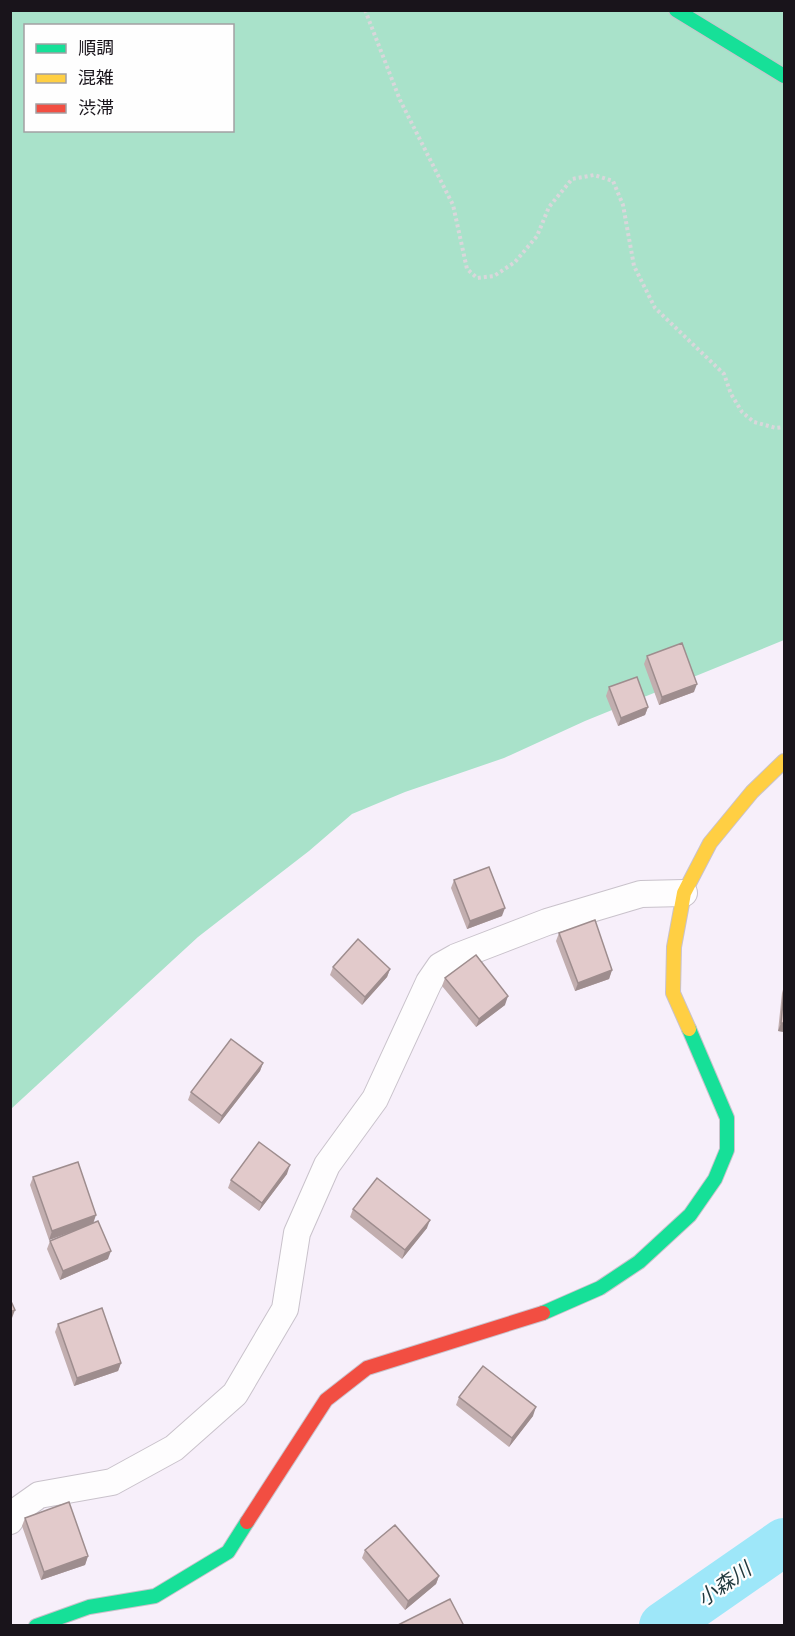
<svg xmlns="http://www.w3.org/2000/svg" width="795" height="1636" viewBox="0 0 795 1636" font-family="Cabin,'Noto Sans JP',sans-serif">
	<rect width="100%" height="100%" fill="#f7effa"/>
	<!-- forest -->
	<path fill="#a9e2ca" fill-rule="evenodd" d="M11 11H784V640L585 721 504 758 405 792 352 814 309 851 198 937 11 1109ZM26 26H232V130H26Z"/>
	<g fill="none" stroke-linecap="round" stroke-linejoin="round">
		<!-- river -->
		<path stroke="#9ee7f9" stroke-width="48" d="M663 1626 784 1542"/>
		<!-- street casing -->
		<g stroke="#c9c2cb" stroke-width="28">
			<path id="street" d="M10 1521 15 1512 39 1495 112 1482 174 1448 235 1394 285 1309 297 1233 327 1165 375 1099 429 982 440 966 456 957 547 922 641 894 684 893"/>
		</g>
		<!-- fast casing -->
		<g stroke="#c9c2cb" stroke-width="16">
			<path id="fast" d="M676 10 784 76
				M543 1313 600 1288 639 1262 690 1215 715 1179 727 1150V1118L689 1029
				M36 1626 89 1607 155 1596 228 1552 247 1522"/>
		</g>
		<!-- slow casing -->
		<g stroke="#c9c2cb" stroke-width="16">
			<path id="slow" d="M689 1029 673 993 674 947 684 893 710 843 752 792 784 761"/>
		</g>
		<!-- jam casing -->
		<g stroke="#c9c2cb" stroke-width="16">
			<path id="jam" d="M247 1522 326 1400 367 1368 543 1313"/>
		</g>
		<!-- path -->
		<path stroke="#d9d7db" stroke-width="4" stroke-dasharray="3 3" stroke-linecap="butt" d="M365 10 400 100 453 205 467 269 477 278 494 276 515 262 537 236 549 207 572 179 594 175 613 181 623 205 634 266 655 308 724 374 731 394 742 412 754 422 776 428 784 427"/>
		<!-- street -->
		<use href="#street" stroke="#fefdfe" stroke-width="26"/>
		<!-- fast -->
		<use href="#fast" stroke="#16e098" stroke-width="14"/>
		<!-- slow -->
		<use href="#slow" stroke="#ffcf43" stroke-width="14"/>
		<!-- jam -->
		<use href="#jam" stroke="#f24e42" stroke-width="14"/>
	</g>
	<!-- wall -->
	<path fill="#c2aeaf" d="M647 656 694 692 659 705 644 664Z
		M609 687 648 707 645 715 618 726 606 696Z
		M454 880 502 916 467 929 451 888Z
		M559 933 612 970 609 979 575 991 556 941Z
		M333 967 390 969 387 977 362 1005 330 975Z
		M445 978 505 1005 476 1027 442 986Z
		M784 986V1032L778 1031 782 993Z
		M263 1063 260 1071 219 1124 188 1100 191 1092Z
		M287 1174 259 1211 228 1188 231 1180Z
		M33 1177 93 1223 108 1259 60 1280 47 1249 50 1241 87 1226 49 1240 30 1185Z
		M353 1209 427 1228 402 1259 350 1217Z
		M58 1324 121 1363 118 1371 74 1386 55 1332Z
		M459 1397 533 1416 509 1447 456 1405Z
		M25 1518 88 1556 85 1565 41 1580 22 1526Z
		M365 1550 439 1576 436 1584 405 1610 362 1558Z"/>
	<!-- shaded-wall -->
	<path fill="#9e8d8e" d="M697 684 694 692 659 705 662 697Z
		M648 707 645 715 618 726 621 718Z
		M505 908 502 916 467 929 470 921Z
		M390 969 387 977 362 1005 365 997Z
		M612 970 609 979 575 991 578 983Z
		M508 996 505 1005 476 1027 479 1019Z
		M781 1023H784V1032L778 1031Z
		M263 1063 260 1071 219 1124 222 1116Z
		M290 1165 287 1174 259 1211 262 1203Z
		M96 1215 93 1224 49 1240 52 1231Z
		M430 1220 427 1228 402 1259 405 1250Z
		M111 1251 108 1259 60 1280 63 1271Z
		M15 1310 12 1318 10 1319V1312Z
		M121 1363 118 1371 74 1386 77 1378Z
		M536 1407 533 1416 509 1447 512 1438Z
		M88 1556 85 1565 41 1580 44 1572Z
		M439 1576 436 1584 405 1610 408 1601Z"/>
	<!-- building -->
	<path fill="#e2cacb" stroke="#9e8d8e" stroke-width="1.5" d="M682 643 697 684 662 697 647 656Z
		M637 677 648 707 621 718 609 687Z
		M489 867 505 908 470 921 454 880Z
		M595 920 612 970 578 983 559 933Z
		M358 939 390 969 365 997 333 967Z
		M476 955 508 996 479 1019 445 978Z
		M784 990V1023H781Z
		M231 1039 263 1063 222 1116 191 1092Z
		M259 1142 290 1165 262 1203 231 1180Z
		M78 1162 96 1215 52 1231 33 1177Z
		M377 1178 430 1220 405 1250 353 1209Z
		M98 1221 111 1251 63 1271 50 1241Z
		M10 1299 15 1310 10 1312Z
		M102 1308 121 1363 77 1378 58 1324Z
		M483 1366 536 1407 512 1438 459 1397Z
		M69 1502 88 1556 44 1572 25 1518Z
		M395 1525 439 1576 408 1601 365 1550Z
		M450 1599 464 1626H396Z"/>
	<g text-anchor="middle" stroke-width="4.5" stroke-linejoin="round" paint-order="stroke">
		<!-- water labels -->
		<g font-size="20" font-style="italic" fill="#223a3f" stroke="#fefefe">
			<text transform="translate(724 1584) rotate(-35)" y="7">小森川</text>
		</g>
	</g>
	<!-- border -->
	<rect width="795" height="1636" fill="none" stroke="#19141b" stroke-width="24"/>
	<!-- legend -->
	<rect x="24" y="24" width="210" height="108" fill="#fefefe" stroke="#a2a0a3" stroke-width="1.5"/>
	<rect x="36" y="44" width="30" height="9" fill="#16e098" stroke="#a2a0a3" stroke-width="1.5"/>
	<text x="78" y="54" font-size="18" fill="#19141b">順調</text>
	<rect x="36" y="74" width="30" height="9" fill="#ffcf43" stroke="#a2a0a3" stroke-width="1.5"/>
	<text x="78" y="84" font-size="18" fill="#19141b">混雑</text>
	<rect x="36" y="104" width="30" height="9" fill="#f24e42" stroke="#a2a0a3" stroke-width="1.5"/>
	<text x="78" y="114" font-size="18" fill="#19141b">渋滞</text>
</svg>
